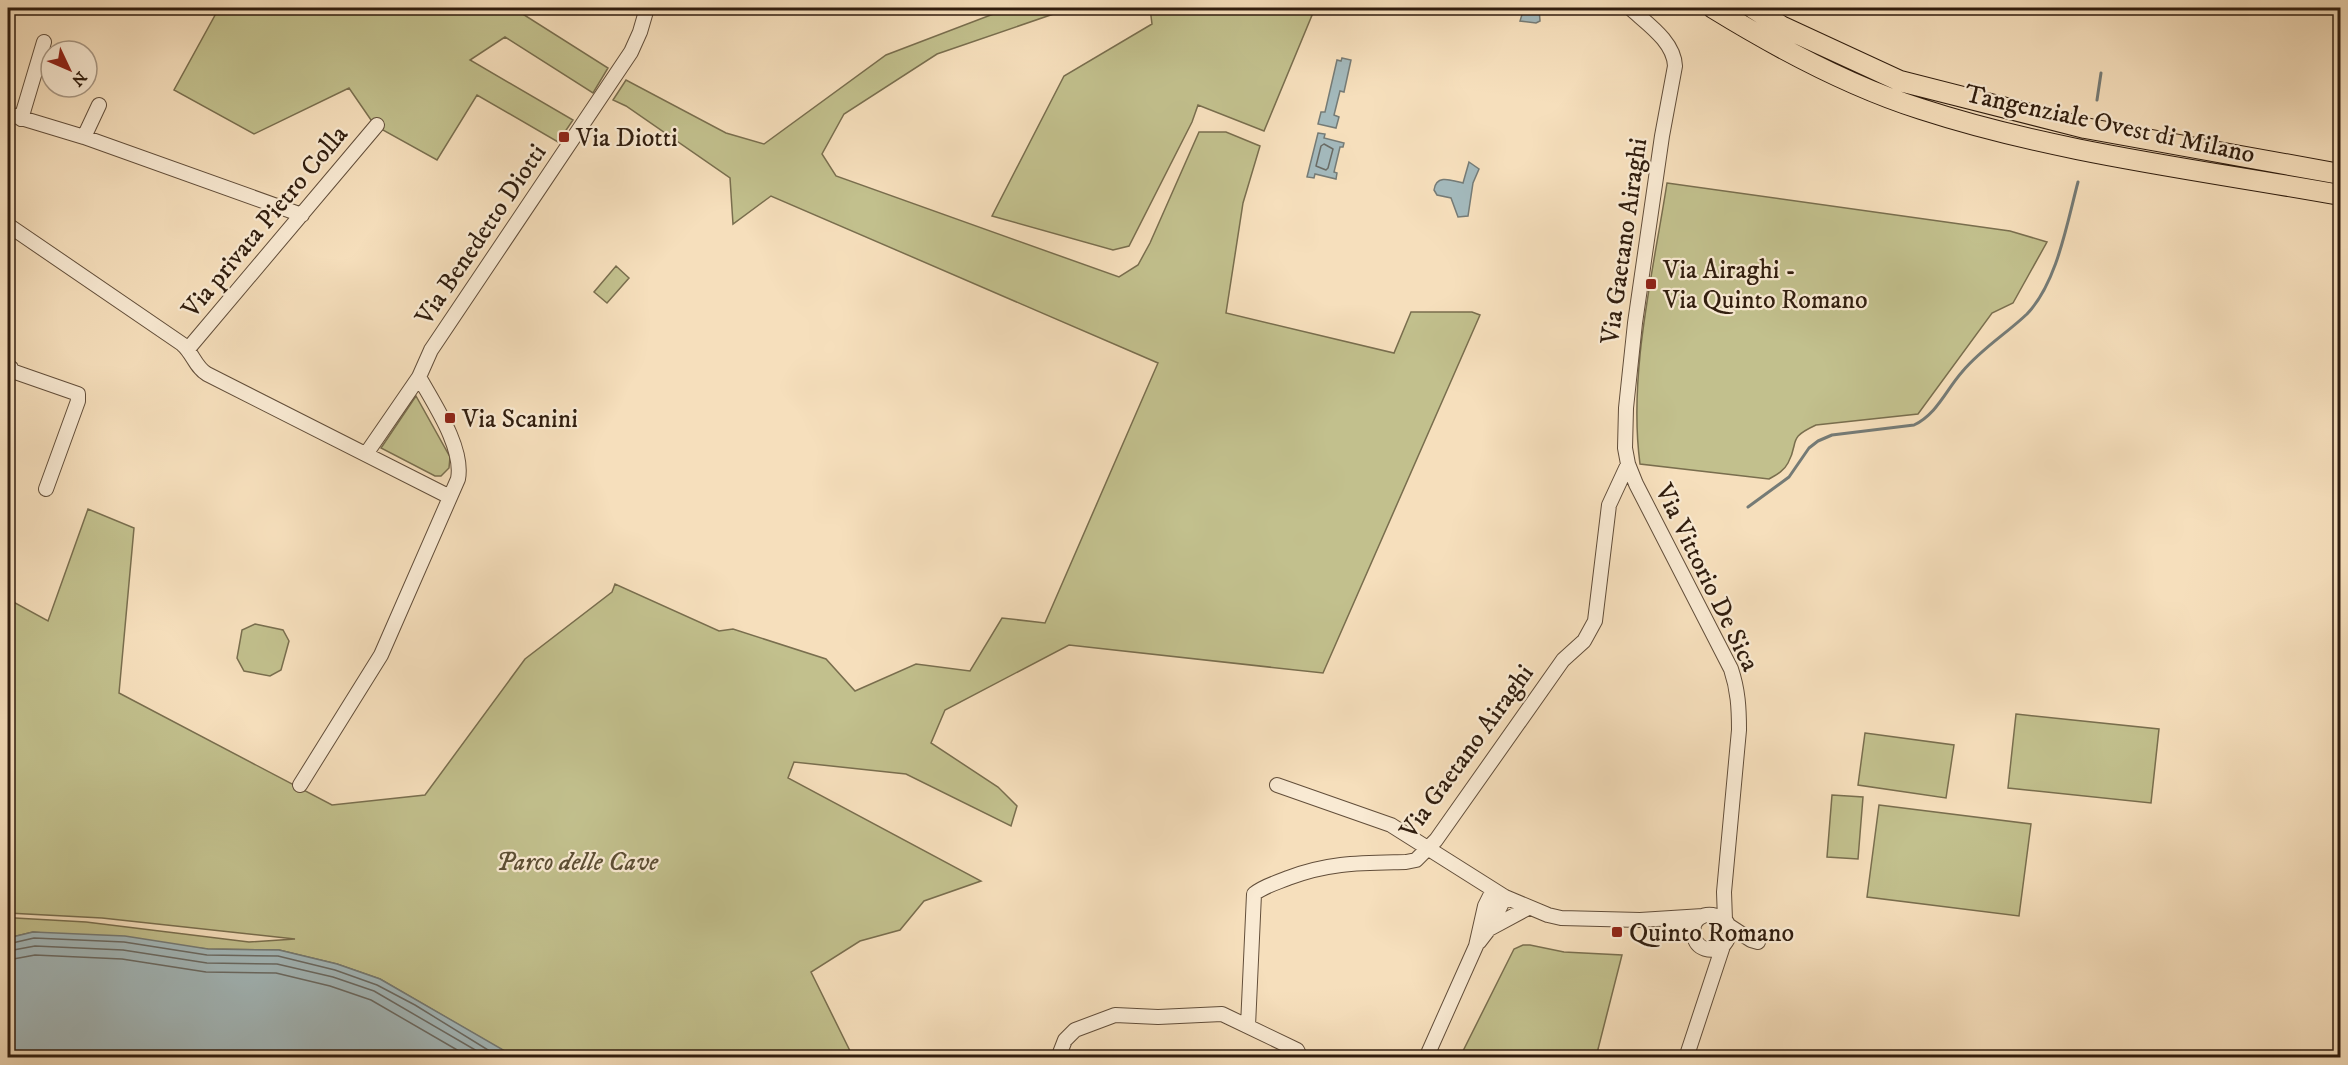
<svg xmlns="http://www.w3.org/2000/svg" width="2348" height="1065" viewBox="0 0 2348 1065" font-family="'IM FELL DW Pica',serif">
	<rect width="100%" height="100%" fill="#f6dfbc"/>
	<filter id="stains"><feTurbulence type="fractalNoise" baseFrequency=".00333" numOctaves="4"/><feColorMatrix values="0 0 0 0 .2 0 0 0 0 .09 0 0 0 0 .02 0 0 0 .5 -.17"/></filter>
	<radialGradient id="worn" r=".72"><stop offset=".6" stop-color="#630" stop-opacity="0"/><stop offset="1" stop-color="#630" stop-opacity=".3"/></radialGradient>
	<!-- green -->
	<path fill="#c2c08d" stroke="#796e4e" stroke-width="1.5" d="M219 8H524L521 13 608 68 593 93 505 37 470 60 573 120 558 142 477 95 437 160 381 129 371 120 349 88 254 134 174 90Z
		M1009 8H1071L937 54 844 114 822 154 836 176 1119 277 1138 265 1150 243 1199 132H1226L1260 146 1243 203 1226 313 1394 353 1411 312H1472L1480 315 1323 673 1069 645 945 710 931 743 998 787 1017 806 1011 826 906 774 794 762 788 778 981 881 924 901 900 930 860 941 811 972 853 1057H508L504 1051 380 979 337 964 279 950 208 949 33 932 8 938V918H15L86 922 249 942 295 939 102 918 8 913V599L48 621 88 509 134 528 119 693 332 805 425 795 525 659 612 592 615 584 719 631 733 629 826 659 855 691 916 664 970 671 1002 618 1045 623 1158 363 771 196 733 224 730 178 626 106 613 100 626 80 726 133 764 144 886 55Z
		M1150 8H1315L1264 131 1198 105 1192 122 1129 246 1113 250 992 216 1064 76 1152 24Z
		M1667 183 2010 231 2047 242 2013 303 1992 313 1918 414 1816 425C1786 439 1800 441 1788 463 1784 471 1776 475 1769 479L1640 464C1628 374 1653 273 1667 183Z
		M616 266 629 278 607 303 594 292Z
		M416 396 450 457 449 468 441 476H435L381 448Z
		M255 624 283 630 289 641 281 670 270 676 244 671 237 658 242 630Z
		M2016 714 2159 729 2151 803 2008 788Z
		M1865 733 1954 745 1946 798 1858 785Z
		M1832 795 1863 797 1858 859 1827 857Z
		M1879 805 2031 824 2019 916 1867 897Z
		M1523 945H1530L1564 952 1622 955 1596 1057H1460L1514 949Z"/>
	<!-- water -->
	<path fill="#a3b9bc" stroke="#757b76" stroke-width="1.5" d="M1524 8H1539L1540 21 1536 23 1520 21Z
		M1342 58 1351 60 1344 92 1340 91 1334 115 1339 117 1336 128 1318 124 1321 112H1325L1337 60 1341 61Z
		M1318 133 1325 134 1324 138 1344 143 1343 147H1340L1334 172 1337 173 1336 179 1315 174 1314 178 1307 177Z
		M1469 162 1479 169 1473 183 1468 216 1458 217 1451 198 1437 195 1434 190C1436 174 1451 180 1463 183Z
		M33 932 125 936 208 949 279 950 337 964 380 979 505 1051 508 1057H8V938Z"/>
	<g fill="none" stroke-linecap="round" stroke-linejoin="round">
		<!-- shore -->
		<path stroke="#6a6b65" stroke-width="1.5" d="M1324 144 1333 149 1328 168 1326 170 1316 166 1321 146Z
			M8 944 34 938 124 942 207 955 278 956 335 970 377 985 415 1005 501 1058
			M8 951 35 946 123 950 207 963 277 964 333 977 374 991 489 1058
			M8 960 35 955 122 959 206 972 276 973 330 986 371 1000 471 1058"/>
		<!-- stream -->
		<path stroke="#757b76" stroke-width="3" d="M2097 100 2101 73
			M1748 507 1789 477 1809 448 1818 441 1832 435 1914 425C1937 414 1946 390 1962 372 1981 349 2006 334 2027 314 2057 283 2067 223 2078 182"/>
		<!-- minor casing -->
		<g stroke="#624e3a" stroke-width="16">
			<path id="minor" d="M1630 8C1646 23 1674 41 1675 66L1662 136 1635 323 1626 408 1625 448 1628 464 1636 484 1731 669C1738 690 1739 708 1739 730L1724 892 1725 920
				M8 114 84 137 302 215
				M21 119 44 42
				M84 137 99 105
				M8 225 182 344C193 353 195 367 207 374L450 497
				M188 349 377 125
				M8 366 11 368 12 371 78 394V401L46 489
				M366 454 419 377 431 350 631 52 640 32 647 8
				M300 785 381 655 458 479C464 448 434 404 419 377
				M1277 785 1391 825 1505 897 1548 915 1561 918 1640 920 1703 916
				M1665 919 1694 937
				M1728 925 1751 940 1758 942
				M1489 929 1528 908
				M1479 942 1489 929 1505 897
				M1248 1026 1254 894C1264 886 1276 883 1288 878 1330 862 1362 863 1406 862L1416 860 1436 840 1563 660 1584 641 1595 621 1609 505 1628 464
				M1058 1058 1065 1040 1075 1030 1115 1015 1158 1017 1222 1014 1297 1050 1301 1058
				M1426 1058 1476 946 1485 906 1493 890
				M1686 1058 1723 946C1750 914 1687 901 1694 935 1696 950 1712 953 1723 946"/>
		</g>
		<!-- highway casing -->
		<g stroke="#301d0e" stroke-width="22">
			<path id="highway" d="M1713 8C1778 48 1848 86 1921 109 2056 153 2202 170 2340 195
				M1753 8 1781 26 1900 81 2085 128 2340 174"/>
		</g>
		<!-- minor -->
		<use href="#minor" stroke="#f9ead3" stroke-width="14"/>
		<!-- highway -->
		<use href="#highway" stroke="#f6dfbc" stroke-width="20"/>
	</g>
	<!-- markers -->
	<g fill="#8f2418" stroke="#f9ead3" stroke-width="2">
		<rect x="558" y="131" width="12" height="12" rx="3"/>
		<rect x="1645" y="278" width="12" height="12" rx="3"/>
		<rect x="444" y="412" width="12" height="12" rx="3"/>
		<rect x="1611" y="926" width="12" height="12" rx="3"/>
	</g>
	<g text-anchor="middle" stroke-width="4.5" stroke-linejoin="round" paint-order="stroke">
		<!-- street labels -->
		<g font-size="26" fill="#301d0e" stroke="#f9ead3">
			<text transform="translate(2110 123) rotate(12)" y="9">Tangenziale Ovest di Milano</text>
			<text transform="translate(264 221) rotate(-50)" y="9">Via privata Pietro Colla</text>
			<text transform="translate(480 234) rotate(-56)" y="9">Via Benedetto Diotti</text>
			<text transform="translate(1623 241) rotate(-82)" y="9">Via Gaetano Airaghi</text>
			<text transform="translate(1708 577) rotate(64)" y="9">Via Vittorio De Sica</text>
			<text transform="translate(1466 751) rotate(-54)" y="9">Via Gaetano Airaghi</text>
		</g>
		<!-- poi labels -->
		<g font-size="26" fill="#301d0e" stroke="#f9ead3" text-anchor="start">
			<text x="576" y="146">Via Diotti</text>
			<text x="1663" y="278">Via Airaghi -<tspan x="1663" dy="30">Via Quinto Romano</tspan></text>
			<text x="462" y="427">Via Scanini</text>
			<text x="1629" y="941">Quinto Romano</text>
		</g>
		<!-- park labels -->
		<g font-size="26" font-style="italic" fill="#5c4e34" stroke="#f9ead3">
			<text x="577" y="870">Parco delle Cave</text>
		</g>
	</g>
	<!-- margin -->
	<rect width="2348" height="1065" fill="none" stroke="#f6dfbc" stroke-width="30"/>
	<rect x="9" y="9" width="2330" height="1047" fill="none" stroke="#301d0e" stroke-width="3"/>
	<rect x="15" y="15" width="2318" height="1035" fill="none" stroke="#301d0e" stroke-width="1.5"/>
	<!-- north arrow -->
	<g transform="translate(69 69) rotate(134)"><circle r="28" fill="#f9ead3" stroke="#a99884" stroke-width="1.5"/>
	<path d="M0-4.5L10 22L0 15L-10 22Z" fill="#8f2418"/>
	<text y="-9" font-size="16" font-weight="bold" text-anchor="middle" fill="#301d0e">N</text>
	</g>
	<rect width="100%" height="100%" filter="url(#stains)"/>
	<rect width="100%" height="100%" fill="url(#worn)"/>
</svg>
